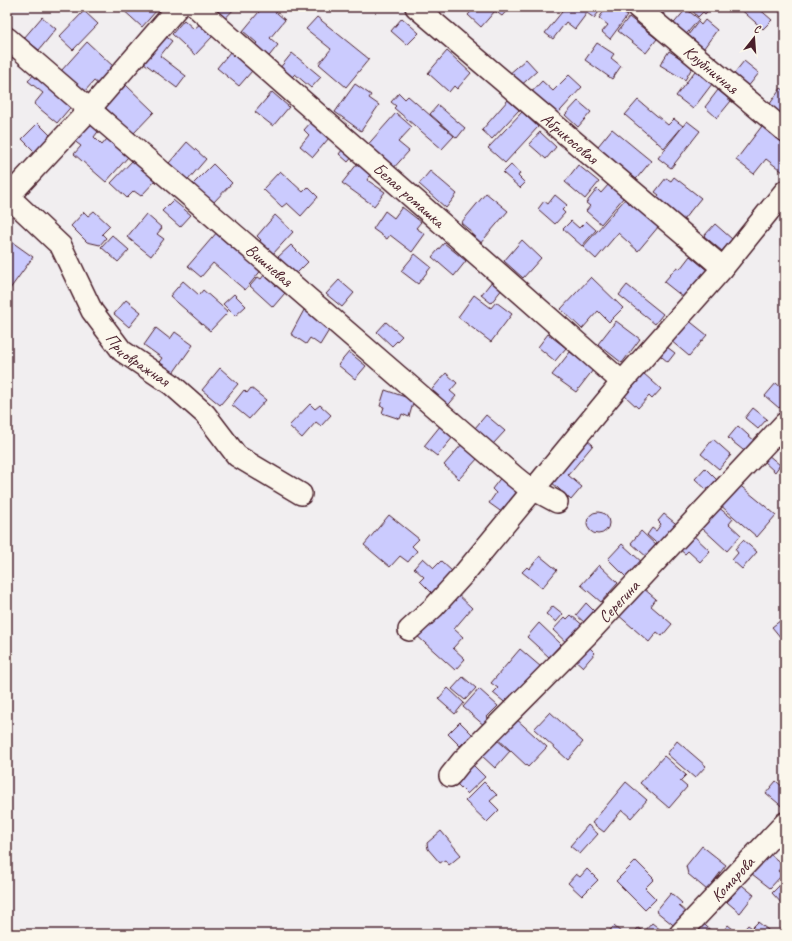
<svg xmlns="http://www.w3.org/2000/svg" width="792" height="941" viewBox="0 0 792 941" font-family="Caveat,sans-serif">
	<rect width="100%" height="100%" fill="#f1eef0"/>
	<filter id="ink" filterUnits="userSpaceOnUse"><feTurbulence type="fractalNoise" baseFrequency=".025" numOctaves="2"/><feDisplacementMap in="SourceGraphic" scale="8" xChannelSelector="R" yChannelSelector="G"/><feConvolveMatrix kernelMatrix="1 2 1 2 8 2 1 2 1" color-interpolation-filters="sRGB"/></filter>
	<g filter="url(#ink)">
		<!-- building -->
		<path fill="#cbcbfe" stroke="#4a1f2b" d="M122 7H154L157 10 142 27 121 8Z
			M210 7H236L220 24Z
			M263 7H270L285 20 270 38 278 45 266 60 252 48 257 43 243 31Z
			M475 7H510L502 16 495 11 481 27 468 15Z
			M566 7H603L594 18 587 13 575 29 566 22 553 39 545 33Z
			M607 7H615L627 16 610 39 602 32 608 25 599 18Z
			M646 7H669L659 19Z
			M689 7H711L705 14 703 12 698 17Z
			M738 7H757L772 20 763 29Z
			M686 9 699 19 683 38 670 28Z
			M84 11 98 24 73 50 59 37Z
			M42 17 56 29 39 50 24 38Z
			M317 17 369 59 346 87 319 64 331 49 306 29Z
			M629 17 657 39 646 53 618 31Z
			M402 18 419 33 407 45 391 31Z
			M184 20 194 29 200 24 213 36 195 55 172 34Z
			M705 20 717 30 701 52 685 39 698 22 701 25Z
			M161 33 172 41 160 56 186 76 177 88 140 60Z
			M87 42 114 67 98 84 94 81 84 92 61 71Z
			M597 43 614 54 611 58 621 66 612 79 585 60Z
			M447 51 471 73 457 89 454 86 449 92 428 73Z
			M669 51 693 66 685 80 660 65Z
			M230 52 252 71 239 86 217 68Z
			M292 53 321 77 311 88 295 74 290 79 279 69Z
			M526 59 537 71 518 88 507 76Z
			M744 61 759 73 747 88 732 76Z
			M695 71 712 84 693 109 676 96Z
			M36 72 74 103 57 123 34 104 43 93 28 81Z
			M569 75 582 87 552 120 527 97 542 81 553 91Z
			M355 84 371 95 369 98 379 105 361 131 335 112Z
			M126 85 154 112 133 134 105 107Z
			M781 88 785 91V121L767 108Z
			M718 90 731 101 717 118 705 107Z
			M272 92 289 107 273 126 255 112Z
			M399 93 405 99 408 96 454 136 442 149 394 108 396 106 391 102Z
			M508 100 519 110 492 139 482 130Z
			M638 100 668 125 674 119 683 126 664 148 625 115Z
			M578 101 591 112 578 127 565 115Z
			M438 105 465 128 457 138 430 114Z
			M522 112 538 127 505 163 488 148Z
			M396 113 412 127 398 142 409 151 390 172 364 149Z
			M90 120 100 129 94 137 102 145 107 139 128 157 106 182 74 154 81 146 73 140Z
			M687 121 700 131 671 168 658 158Z
			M311 122 329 138 313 157 300 146 309 135 304 130Z
			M38 123 51 136 35 152 22 139Z
			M762 126 785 144V170L783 172 766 159 754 174 736 160Z
			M612 129 651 161 632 184 594 151Z
			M540 132 556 147 546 159 529 144Z
			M187 142 206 159 188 180 169 163Z
			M346 145 356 153 348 162 339 154Z
			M134 159 157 179 141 196 134 191 127 198 111 183Z
			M358 163 372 173 367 180 385 192 374 206 342 183Z
			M213 164 232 183 212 204 192 185Z
			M511 165 520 173 518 176 525 183 520 188 503 173Z
			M578 165 599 182 585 199 565 182Z
			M280 171 303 192 308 187 318 197 301 216 287 203 282 207 263 189Z
			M430 171 457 194 446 208 419 184Z
			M674 177 701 198 679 225 652 203 659 195 655 192 666 178 671 181Z
			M609 184 624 197 601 224 586 211 590 206 586 203 597 189 601 193Z
			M486 193 508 211 479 245 469 237 473 233 461 223Z
			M555 195 567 205 562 210 565 213 555 224 538 209 544 201 548 204Z
			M626 198 659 226 638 251 618 233 596 259 583 247Z
			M173 200 191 215 180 227 162 211Z
			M402 207 421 222 416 228 425 234 412 252 390 235 387 239 373 229 385 211 394 218Z
			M94 211 110 226 102 234 106 238 100 245 87 242 71 226 84 212 88 216Z
			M146 214 162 228 157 234 164 239 151 256 127 237Z
			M275 215 293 232 272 255 258 243 261 240 257 236Z
			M571 221 579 228 586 221 596 230 582 246 563 229Z
			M715 224 732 239 722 251 704 236Z
			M218 231 263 268 245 290 213 263 201 277 188 266Z
			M112 235 129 250 118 262 101 247Z
			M522 240 541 258 523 278 504 261Z
			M12 242 33 257 7 293V248Z
			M444 243 466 261 454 276 432 257Z
			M291 245 308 262 294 276 277 258Z
			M415 254 431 267 418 284 401 271Z
			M690 256 709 272 690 296 687 293 683 297 664 282 677 267 680 269Z
			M264 275 285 293 273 307 250 286 258 277 261 279Z
			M591 277 623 308 609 322 598 311 582 329 561 309Z
			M339 280 354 293 342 307 326 294Z
			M493 280 503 288 491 303 481 295Z
			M183 281 199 295 203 290 228 312 210 331 170 296Z
			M627 285 663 314 655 324 619 295Z
			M234 294 246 306 235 316 223 304Z
			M474 295 491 308 496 302 512 314 491 342 458 317Z
			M126 300 141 312 129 327 114 314Z
			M304 310 331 327 320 345 310 338 306 344 291 334Z
			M687 319 707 335 689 356 670 340Z
			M616 321 640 339 622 363 598 344Z
			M386 322 402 336 392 346 377 332Z
			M156 328 170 339 175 332 193 345 171 376 157 365 162 358 144 345Z
			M548 334 566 348 555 361 538 347Z
			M663 344 675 353 668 362 656 352Z
			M349 352 366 366 355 379 338 365Z
			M570 352 593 370 576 392 552 375Z
			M220 368 238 384 220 405 202 390Z
			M446 373 457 383 450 391 456 396 445 409 428 394Z
			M643 373 661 389 652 399 649 396 638 408 624 395Z
			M776 383 785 391V402L779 408 765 396Z
			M251 388 266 400 249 419 232 405 244 390 247 393Z
			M385 390 414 400 409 417 402 414 400 419 382 413 384 407 380 406Z
			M310 404 315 409 320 405 331 415 321 426 316 422 302 438 289 426Z
			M753 408 767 419 758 429 745 418Z
			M486 415 505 431 493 444 475 428Z
			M441 425 454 436 437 456 424 446Z
			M738 426 757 443 748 454 728 438Z
			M585 438 593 445 568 475 582 487 571 500 549 480Z
			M713 439 731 455 719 469 701 454Z
			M463 443 479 457 459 479 444 465Z
			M767 454 780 465 775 472 762 460Z
			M705 468 718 481 708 491 695 479Z
			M502 476 523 493 503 513 489 503 496 493 492 489Z
			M737 483 776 515 757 537 719 504Z
			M718 507 733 519 729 524 741 535 727 551 701 527Z
			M587 523a11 11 0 1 1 22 0a11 11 0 1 1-22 0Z
			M664 514 680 527 662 548 647 535 652 528 656 531 661 524 658 521Z
			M389 515 419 539 412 546 417 551 408 562 400 556 390 567 364 545Z
			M641 531 658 547 648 558 631 543Z
			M692 534 710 551 700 562 688 551 685 554 679 549Z
			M743 540 757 552 742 569 732 560 738 553 735 549Z
			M622 544 644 564 629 580 608 559Z
			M540 556 557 570 542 588 522 572 527 567 529 569Z
			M423 558 434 568 441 561 453 572 436 597 420 581 424 577 414 568Z
			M599 565 618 583 601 602 581 585Z
			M643 588 656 599 651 606 672 624 662 636 657 632 649 642 617 614Z
			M454 591 472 608 454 629 463 637 453 648 465 659 455 670 415 634Z
			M586 603 595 612 585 623 576 615Z
			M553 606 563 614 556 622 546 614Z
			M571 615 586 628 570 646 553 630 565 617 567 619Z
			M785 617V635L781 638 772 627Z
			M539 623 561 644 549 657 527 637Z
			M585 643 595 653 583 667 572 657Z
			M520 649 541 667 508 705 493 693 498 688 491 683Z
			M463 677 476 688 465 700 452 689Z
			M448 688 464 703 455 714 438 699Z
			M479 689 498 706 487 717 492 720 486 727 463 707Z
			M550 712 583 742 568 760 534 729Z
			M513 716 547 747 528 767 495 736Z
			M460 722 475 737 469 743 466 740 460 746 448 734Z
			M496 739 510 751 495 768 481 755Z
			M677 741 706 766 695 778 667 754Z
			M664 756 686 775 680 781 687 787 669 808 640 783Z
			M469 761 485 777 467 794 452 779Z
			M776 781 785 789V809L766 793Z
			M484 782 497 795 490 801 499 810 487 822 465 801Z
			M626 782 647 800 631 818 622 810 604 832 592 823Z
			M588 825 598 834 580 854 570 846Z
			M441 831 461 855 449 865 445 860 440 863 428 849 427 843Z
			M702 846 726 865 707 890 688 874 686 866Z
			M770 854 783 865 778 871 782 875 770 888 752 874 753 867 762 856 766 859Z
			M636 861 654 879 645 888 656 899 645 910 616 881Z
			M587 869 598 880 582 896 568 883 576 874 580 877Z
			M785 880V907L772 893Z
			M737 881 754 895 740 913 727 902 732 897 727 894Z
			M671 893 682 903 679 906 688 914 677 928 656 911Z
			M698 919 715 934H685Z
			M758 922 773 934H740L748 925 752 928Z
			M652 923 666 934H633L638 928 644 932Z
			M728 925 739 934H721Z
			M614 926 623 934H606Z"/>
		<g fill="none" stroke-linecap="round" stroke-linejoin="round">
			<!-- minor casing -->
			<g stroke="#4a1f2b" stroke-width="24">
				<g id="minor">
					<path id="s1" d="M196 7 622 382"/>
					<path id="s2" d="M416 7 723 268"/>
					<path id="s3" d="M637 7 785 131"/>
					<path id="s4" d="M7 38 515 477 525 485 557 502"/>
					<path id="s5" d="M9 197 61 246 92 311 122 351 171 384 205 414 237 456 301 494"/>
					<path d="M7 198 89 110 178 7"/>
					<path d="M409 630 434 607 463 575 622 382 723 268 785 191"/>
					<path id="s6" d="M450 776 462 761 588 634 785 423"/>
					<path id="s7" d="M680 934 785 823"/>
				</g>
			</g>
			<!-- minor -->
			<use href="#minor" stroke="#fbf7ec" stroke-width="21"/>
		</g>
	</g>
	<g text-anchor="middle" stroke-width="4" stroke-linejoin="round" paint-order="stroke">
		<!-- street labels -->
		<g font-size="17" fill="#4a1f2b" stroke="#fbf7ec">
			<text dy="6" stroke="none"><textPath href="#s3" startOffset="97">Клубничная</textPath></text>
			<text dy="6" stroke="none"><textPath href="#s2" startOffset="202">Абрикосовая</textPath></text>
			<text dy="6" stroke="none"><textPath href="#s1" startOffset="284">Белая ромашка</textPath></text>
			<text dy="6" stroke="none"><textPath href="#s4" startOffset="347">Вишневая</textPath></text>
			<text dy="6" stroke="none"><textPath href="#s5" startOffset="211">Приовражная</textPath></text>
			<text dy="6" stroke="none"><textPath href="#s6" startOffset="243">Серегина</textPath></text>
			<text dy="6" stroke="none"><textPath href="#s7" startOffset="76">Комарова</textPath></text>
		</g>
	</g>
	<!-- margin -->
	<rect width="792" height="941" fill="none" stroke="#fbf7ec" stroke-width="24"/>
	<rect x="12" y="12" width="768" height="917" fill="none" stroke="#4a1f2b" stroke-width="1.5" filter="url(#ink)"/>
	<!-- north arrow -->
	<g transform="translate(754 38) rotate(17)" stroke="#fbf7ec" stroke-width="3" paint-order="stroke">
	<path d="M0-3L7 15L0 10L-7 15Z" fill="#4a1f2b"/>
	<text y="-6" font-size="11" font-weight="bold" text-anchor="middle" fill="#4a1f2b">С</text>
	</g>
</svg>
